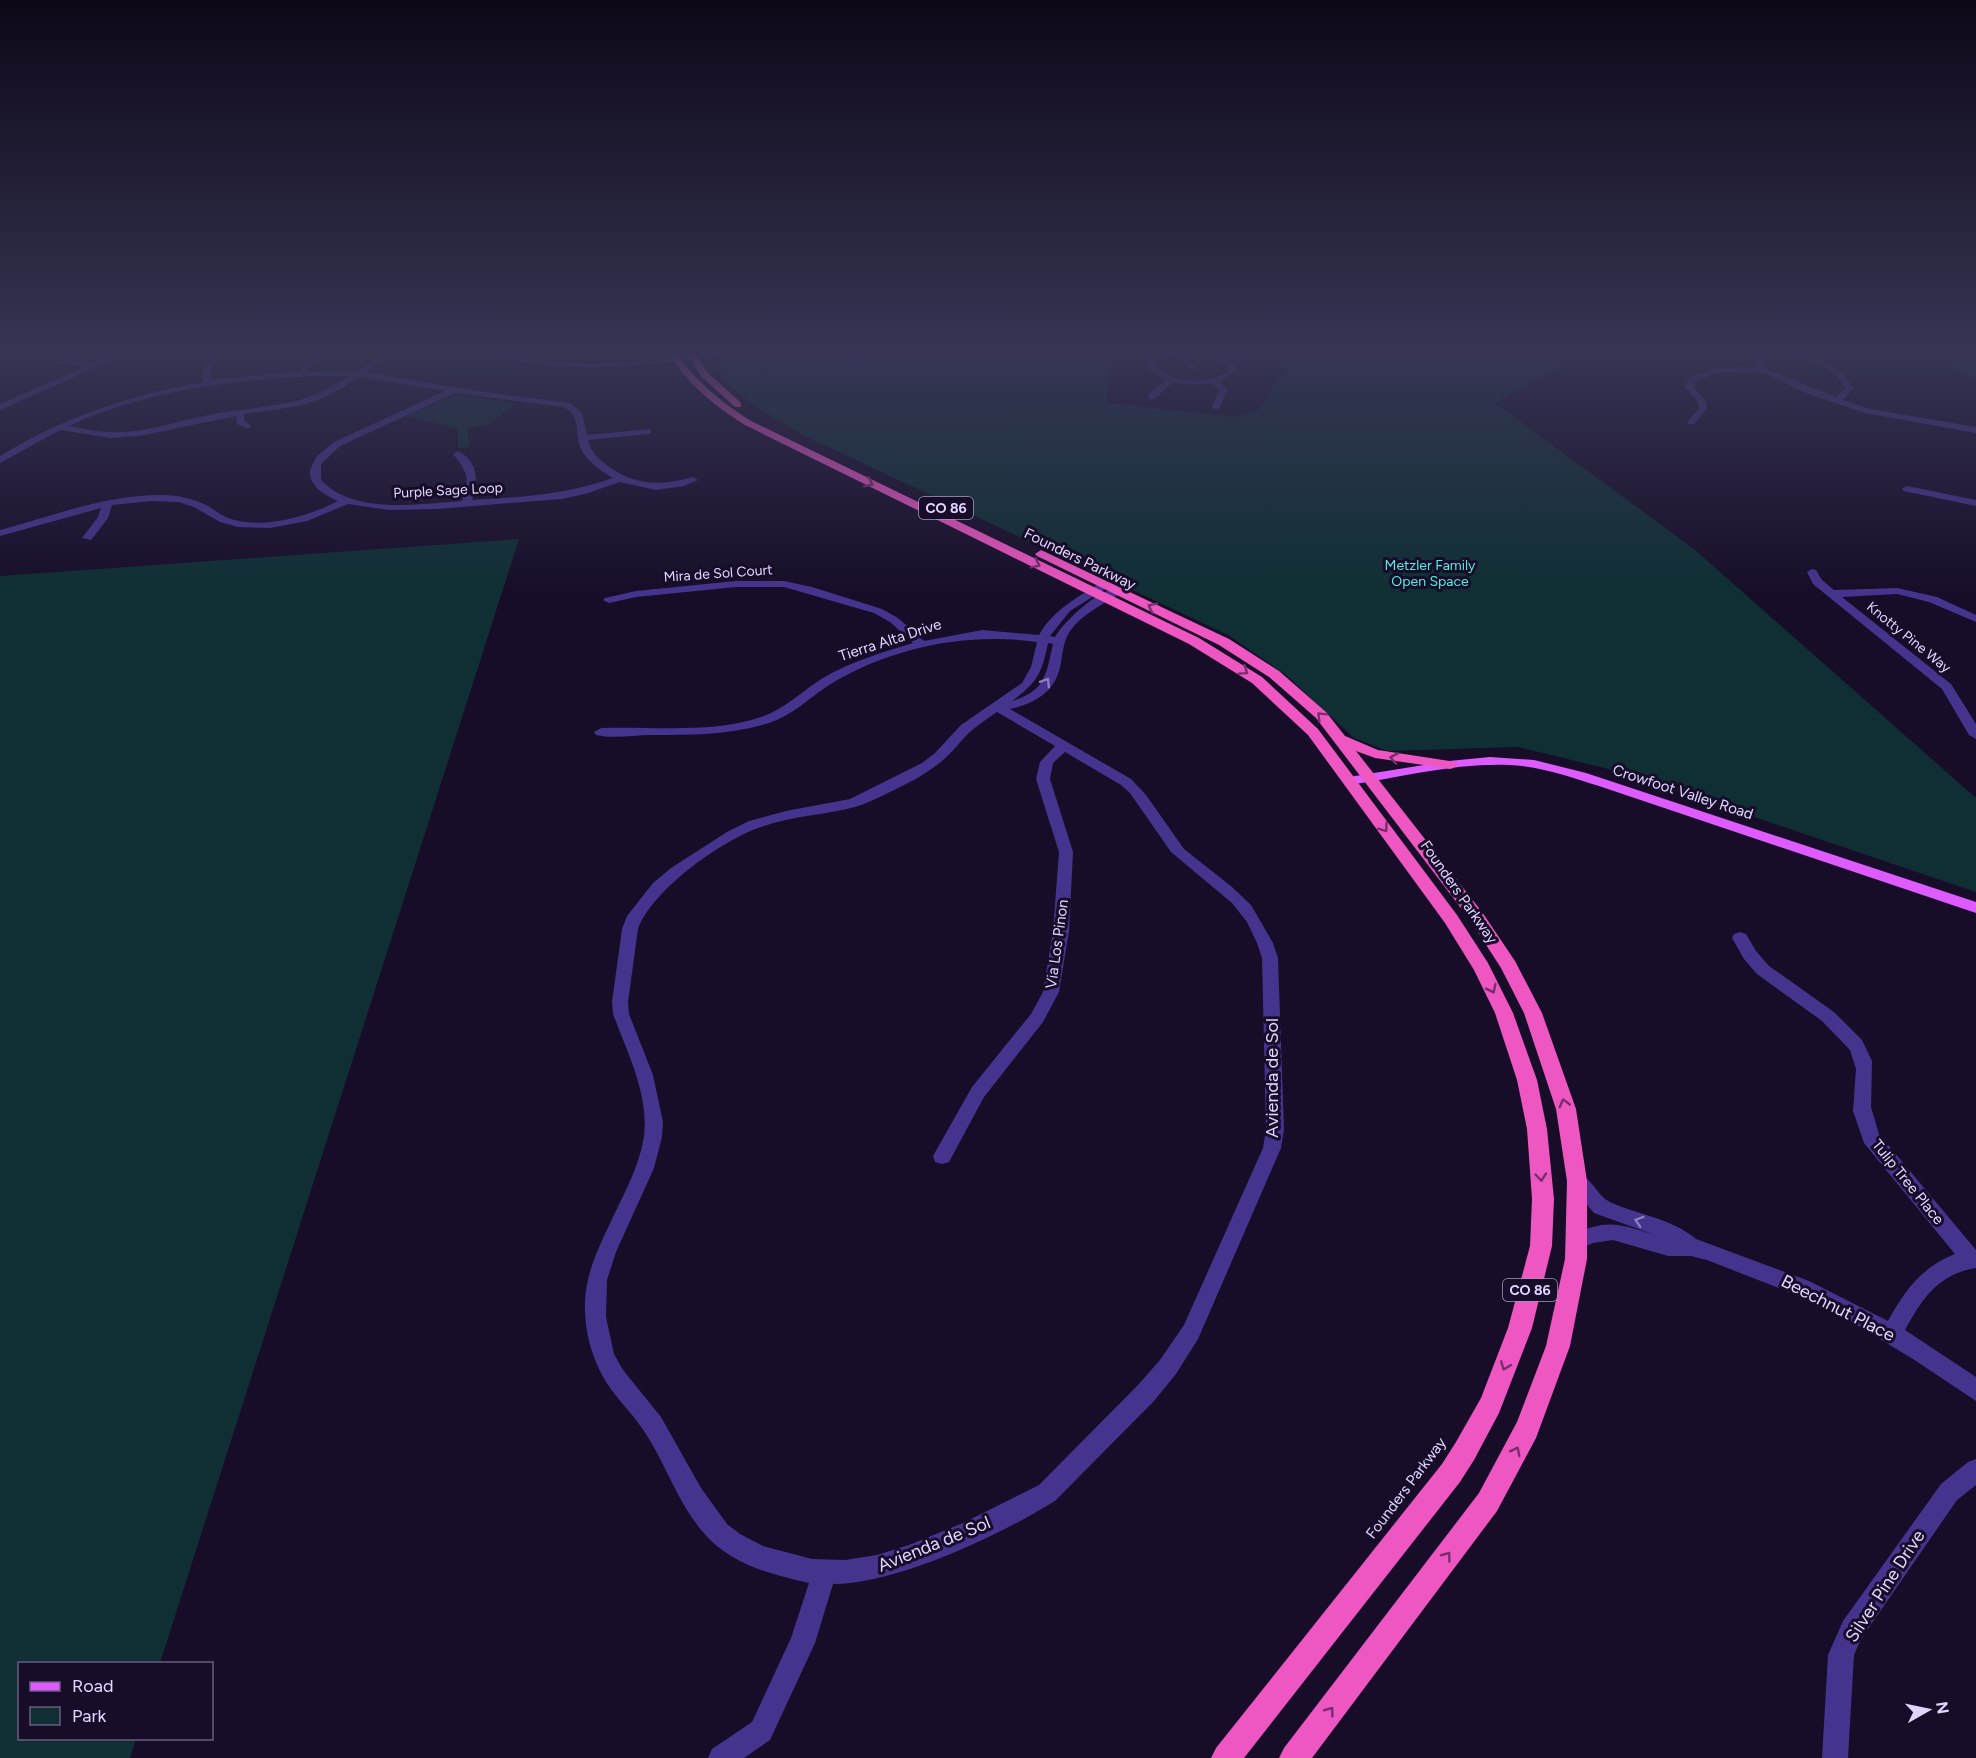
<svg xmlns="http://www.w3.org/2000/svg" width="1976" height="1758" viewBox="0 0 1976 1758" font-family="Figtree,sans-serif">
	<rect width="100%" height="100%" fill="#170d29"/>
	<!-- green -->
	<path fill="#0f2f34" d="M783 348H1113L1106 403 1236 417 1259 409 1284 371 1268 348H1596L1495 403 1694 549 1976 798V892L1621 772 1518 747 1387 751 1354 738 1286 675 1228 635 805 436C770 415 733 397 711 361Z
		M1929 348H1976V381L1968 378Z
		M454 395H459L516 403 488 425 468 428 469 447 458 448V429L406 416Z
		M519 539 160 1663 20 1664V1738L136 1739 130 1758H0V576Z"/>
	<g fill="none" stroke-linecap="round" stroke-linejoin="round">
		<!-- minor -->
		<path fill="#46338d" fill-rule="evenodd" d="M128 348H139L0 410V404L89 365 61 364H58V360L97 362Z
			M316 348H324L308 371 356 372 393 348H403L365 372 477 391 570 403 582 413 587 435 651 429V433L648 434 588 440C591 452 598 459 608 466 636 486 660 486 693 477L698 480 684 486 656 490 620 482 585 494 561 499 437 509 389 510 348 504 307 521 270 528 238 527 220 522 194 507 179 502 151 501 112 505 108 518 91 540 82 538 98 517 101 508 0 536V530C53 516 104 495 160 495 176 495 193 498 208 506 215 510 221 515 228 518 262 530 307 517 338 501 325 495 309 487 310 470L316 457 334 442 445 391 359 377C317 407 294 407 244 414V421L252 426 248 429 237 424 236 416 139 436 110 438 60 430 0 463V456C63 417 131 395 203 382L202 373 211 354 218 356 210 373 211 380 300 371ZM313 376H349C305 407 269 405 218 413 182 419 146 434 110 432 96 432 82 428 69 426 145 391 230 380 313 376ZM455 393 564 407C582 417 574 433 581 449 587 461 601 471 613 478 563 495 524 497 472 500 479 482 478 461 458 451L453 454C468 473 470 477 462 501 418 504 354 515 321 480V464L340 446Z
			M516 348H528L512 353V349Z
			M837 348H845L847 354 858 361V365C848 366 841 356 837 348Z
			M1140 348H1148L1150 353 1195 351V355L1186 356 1196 368 1192 370 1178 356 1152 358C1163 385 1206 386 1228 371L1226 365 1206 348H1215L1224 355 1262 350 1266 352 1229 359 1234 364 1236 372 1220 381 1227 391 1220 407 1216 410 1212 407 1219 391 1212 383 1193 385 1173 382 1154 399H1148V395L1166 380 1151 372Z
			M1751 348H1759L1767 369 1836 397 1845 388C1831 360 1802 362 1779 348 1808 348 1840 362 1853 388L1843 400 1870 409 1976 427V433L1865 413 1806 393 1762 372 1716 373 1695 381 1694 388 1706 401 1707 408 1694 424H1688L1687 422 1699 408 1698 402 1686 388 1688 378 1716 368 1758 367Z
			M1907 486 1976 500V506L1904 491 1902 489Z
			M1812 569 1816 570 1822 580 1834 590 1897 588 1937 597 1976 615V622L1929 602 1897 594 1842 597 1951 684 1976 724V739L1969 735 1942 689 1813 584 1807 572Z
			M736 581H784L812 587 882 609 898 618 924 641 982 630 1039 635C1054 609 1078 597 1102 582H1110V586L1070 611 1050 636 1055 637C1064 621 1103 584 1123 588V592C1105 603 1083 613 1070 631 1064 640 1063 651 1061 662 1057 691 1036 703 1010 709L1131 779 1146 795 1184 849 1232 887 1251 905 1273 943 1278 958 1284 1130 1281 1148 1198 1339 1176 1374 1154 1401 1055 1501C1000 1535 897 1584 833 1584L815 1643 770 1740 744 1758H708L712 1749 752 1722 791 1638 809 1583C777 1576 742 1567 717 1546 681 1516 669 1468 644 1431 631 1411 612 1395 601 1373 590 1351 584 1327 585 1302 586 1271 600 1245 613 1217 625 1192 640 1164 644 1136 649 1094 627 1052 613 1014L612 1002 622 929 627 916 653 883 671 868 727 832 749 821 786 811 850 799 922 763 935 753 961 725 1022 683 1031 667 1037 642C969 632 893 647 834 682 812 695 794 715 769 723 731 735 691 735 651 735 634 735 613 739 596 735L594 732 601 728C653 726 711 734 761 717 785 709 802 691 823 678 850 662 883 652 913 643L890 622 874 613 784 587H736L636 597 609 603 603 600 605 598 636 591ZM1048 643 1053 644C1046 674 1046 691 1012 701 1037 683 1042 673 1048 643ZM997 712 1055 746 1040 762 1036 779 1059 852 1053 931 1043 992 1031 1014 972 1087 933 1156 935 1162 942 1164 949 1162 984 1097 1043 1022 1059 992 1069 931 1073 852 1050 779 1053 763 1065 752 1121 785 1130 793 1171 852 1232 903 1247 922 1257 943 1262 958 1266 1130 1263 1148 1184 1325 1160 1360 1138 1385 1039 1485 963 1523 909 1545 877 1555 845 1560 812 1559 763 1546 740 1534 727 1524 701 1488 661 1417 623 1370 614 1354 606 1317 607 1280 616 1252 654 1168 662 1137 663 1122 653 1075 629 1014 628 1002 638 929C652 890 722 840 761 827 791 816 824 815 855 807 866 804 877 798 888 793 907 784 927 774 943 760 953 752 961 740 971 731 979 724 988 718 997 712Z
			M1740 932 1746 934 1756 951 1769 966 1834 1012 1862 1040 1872 1061 1871 1107 1879 1134 1976 1250V1268C1938 1274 1922 1299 1905 1330L1976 1377V1401L1913 1359 1855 1324 1794 1294 1707 1260 1691 1256H1668L1613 1240 1593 1243 1577 1250 1570 1247 1567 1241 1570 1235C1608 1219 1617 1223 1655 1235L1594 1213 1567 1181 1570 1175C1589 1169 1595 1195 1610 1202 1640 1216 1669 1217 1696 1239L1809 1281 1888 1321C1905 1290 1922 1267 1955 1254L1864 1143 1853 1111 1856 1069 1850 1050 1822 1021 1757 974 1744 959 1732 938 1734 934Z
			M1976 1459V1485L1957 1500 1861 1639 1854 1655 1848 1758H1822L1828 1655 1843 1621 1941 1484 1968 1462Z"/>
		<!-- tertiary -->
		<path fill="#46338d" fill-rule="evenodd" d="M480 348C498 348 516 355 534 359 552 362 571 363 589 364 649 364 708 348 768 348L668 363 589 368 536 364 507 358Z"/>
		<!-- primary -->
		<path fill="#de5cff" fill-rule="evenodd" d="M1490 757 1534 760 1586 773 1976 902V913L1599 786C1570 777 1540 766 1509 765 1455 763 1402 777 1349 785L1342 781 1349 777 1449 761Z"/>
		<!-- trunk -->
		<path fill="#ee56c2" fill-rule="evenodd" d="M666 348H674C693 380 720 401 751 421L1199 638 1262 677 1318 729 1457 915 1488 963 1513 1013 1537 1080 1547 1129 1554 1199 1552 1246 1532 1328 1499 1413 1474 1460 1460 1482 1244 1758H1211L1216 1748 1442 1464 1456 1442 1481 1398 1508 1328 1530 1246 1532 1199 1527 1129 1517 1080 1495 1013 1474 970 1445 923 1308 735 1252 683 1189 644 745 425C712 404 685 382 666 348Z
			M683 348H691L707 372 741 403V407H735L701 376Z
			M1041 550 1229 639 1279 671 1326 712 1345 736 1378 750 1456 762 1458 765 1451 769 1375 758 1356 751 1482 912 1515 961 1542 1013 1576 1109 1587 1181V1259L1570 1346 1536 1438 1497 1511 1312 1758H1279L1284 1748 1479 1493 1517 1422 1546 1346 1565 1259 1567 1181 1556 1109 1524 1013 1501 968 1470 920 1316 718 1269 677 1219 645 1037 556 1035 554Z"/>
	</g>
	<!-- one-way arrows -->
	<defs><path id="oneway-chevron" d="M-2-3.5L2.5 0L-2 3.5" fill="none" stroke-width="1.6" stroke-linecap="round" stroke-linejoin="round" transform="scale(1.5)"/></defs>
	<g stroke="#782e6e">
		<use href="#oneway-chevron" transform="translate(869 483) rotate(26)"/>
		<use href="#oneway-chevron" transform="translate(1036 564) rotate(26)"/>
		<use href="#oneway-chevron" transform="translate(1152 607) rotate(-154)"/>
		<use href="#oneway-chevron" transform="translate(1244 671) rotate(34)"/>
		<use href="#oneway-chevron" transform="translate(1321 716) rotate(-135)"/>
		<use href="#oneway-chevron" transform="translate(1394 758) rotate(-170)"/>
		<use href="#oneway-chevron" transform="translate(1384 828) rotate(54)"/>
		<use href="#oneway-chevron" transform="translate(1492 989) rotate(64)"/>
		<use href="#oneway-chevron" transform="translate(1564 1103) rotate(-105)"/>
		<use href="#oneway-chevron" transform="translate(1541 1177) rotate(85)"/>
		<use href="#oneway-chevron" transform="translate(1505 1366) rotate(111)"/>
		<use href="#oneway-chevron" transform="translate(1516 1451) rotate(-63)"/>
		<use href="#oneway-chevron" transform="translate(1447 1556) rotate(-53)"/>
		<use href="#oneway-chevron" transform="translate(1330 1711) rotate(-53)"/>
	</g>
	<g stroke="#8c7cc0">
		<use href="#oneway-chevron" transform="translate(1046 682) rotate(-58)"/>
		<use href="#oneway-chevron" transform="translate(1639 1221) rotate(-162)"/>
	</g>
	<!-- sky -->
	<linearGradient id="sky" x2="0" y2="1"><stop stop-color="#0d0717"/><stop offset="0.59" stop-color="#363554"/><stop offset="1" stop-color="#363554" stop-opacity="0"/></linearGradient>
	<rect width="1976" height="594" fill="url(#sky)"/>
	<g text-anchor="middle" stroke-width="6" stroke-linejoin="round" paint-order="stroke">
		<!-- far-street labels -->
		<g font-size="14" fill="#e1d5ff" stroke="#170d29">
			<text transform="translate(448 490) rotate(-3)" y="5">Purple Sage Loop</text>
			<text transform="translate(718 573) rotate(-4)" y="5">Mira de Sol Court</text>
			<text transform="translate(1909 637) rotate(39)" y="5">Knotty Pine Way</text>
		</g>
		<!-- shield labels -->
		<g fill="#170d29" stroke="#a499bf" stroke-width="1.5">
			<rect x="919" y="497" width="54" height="22" rx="4.5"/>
			<rect x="1503" y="1279" width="54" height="22" rx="4.5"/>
		</g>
		<g font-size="14" font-weight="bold" fill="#e1d5ff">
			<text x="946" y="513">CO 86</text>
			<text x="1530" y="1295">CO 86</text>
		</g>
		<!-- far-park labels -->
		<g font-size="14" fill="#53ede1" stroke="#170d29">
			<text x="1430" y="570">Metzler Family<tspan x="1430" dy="16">Open Space</tspan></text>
		</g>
		<!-- street labels -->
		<g font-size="15" fill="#e1d5ff" stroke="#170d29">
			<text transform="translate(1080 559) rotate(26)" y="5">Founders Parkway</text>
			<text transform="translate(890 640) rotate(-18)" y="5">Tierra Alta Drive</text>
			<text transform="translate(1683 792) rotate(18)" y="5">Crowfoot Valley Road</text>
			<text transform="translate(1459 892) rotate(55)" y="5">Founders Parkway</text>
			<text transform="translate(1057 944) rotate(-82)" y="5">Via Los Pinon</text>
			<text transform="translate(1908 1182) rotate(51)" y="5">Tulip Tree Place</text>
			<text transform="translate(1406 1488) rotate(-53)" y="5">Founders Parkway</text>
		</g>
		<!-- near-street labels -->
		<g font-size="18" fill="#e1d5ff" stroke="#170d29">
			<text transform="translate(1272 1078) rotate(-90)" y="6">Avienda de Sol</text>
			<text transform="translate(1838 1308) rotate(27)" y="6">Beechnut Place</text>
			<text transform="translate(934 1544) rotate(-22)" y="6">Avienda de Sol</text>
			<text transform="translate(1885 1586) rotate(-57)" y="6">Silver Pine Drive</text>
		</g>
	</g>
	<!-- legend -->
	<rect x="18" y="1662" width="195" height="78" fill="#170d29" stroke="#685d7f" stroke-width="1.5"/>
	<rect x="30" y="1682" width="30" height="9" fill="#de5cff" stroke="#685d7f" stroke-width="1.5"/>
	<text x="72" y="1692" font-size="18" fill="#e1d5ff">Road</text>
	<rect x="30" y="1707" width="30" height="18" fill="#0f2f34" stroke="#685d7f" stroke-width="1.5"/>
	<text x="72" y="1722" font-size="18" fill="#e1d5ff">Park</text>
	<!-- north arrow -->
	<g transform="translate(1928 1710) rotate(81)" stroke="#170d29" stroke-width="4.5" paint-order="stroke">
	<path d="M0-4.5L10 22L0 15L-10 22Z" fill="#e1d5ff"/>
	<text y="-9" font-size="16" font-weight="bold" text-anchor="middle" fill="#e1d5ff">N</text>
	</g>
</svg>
